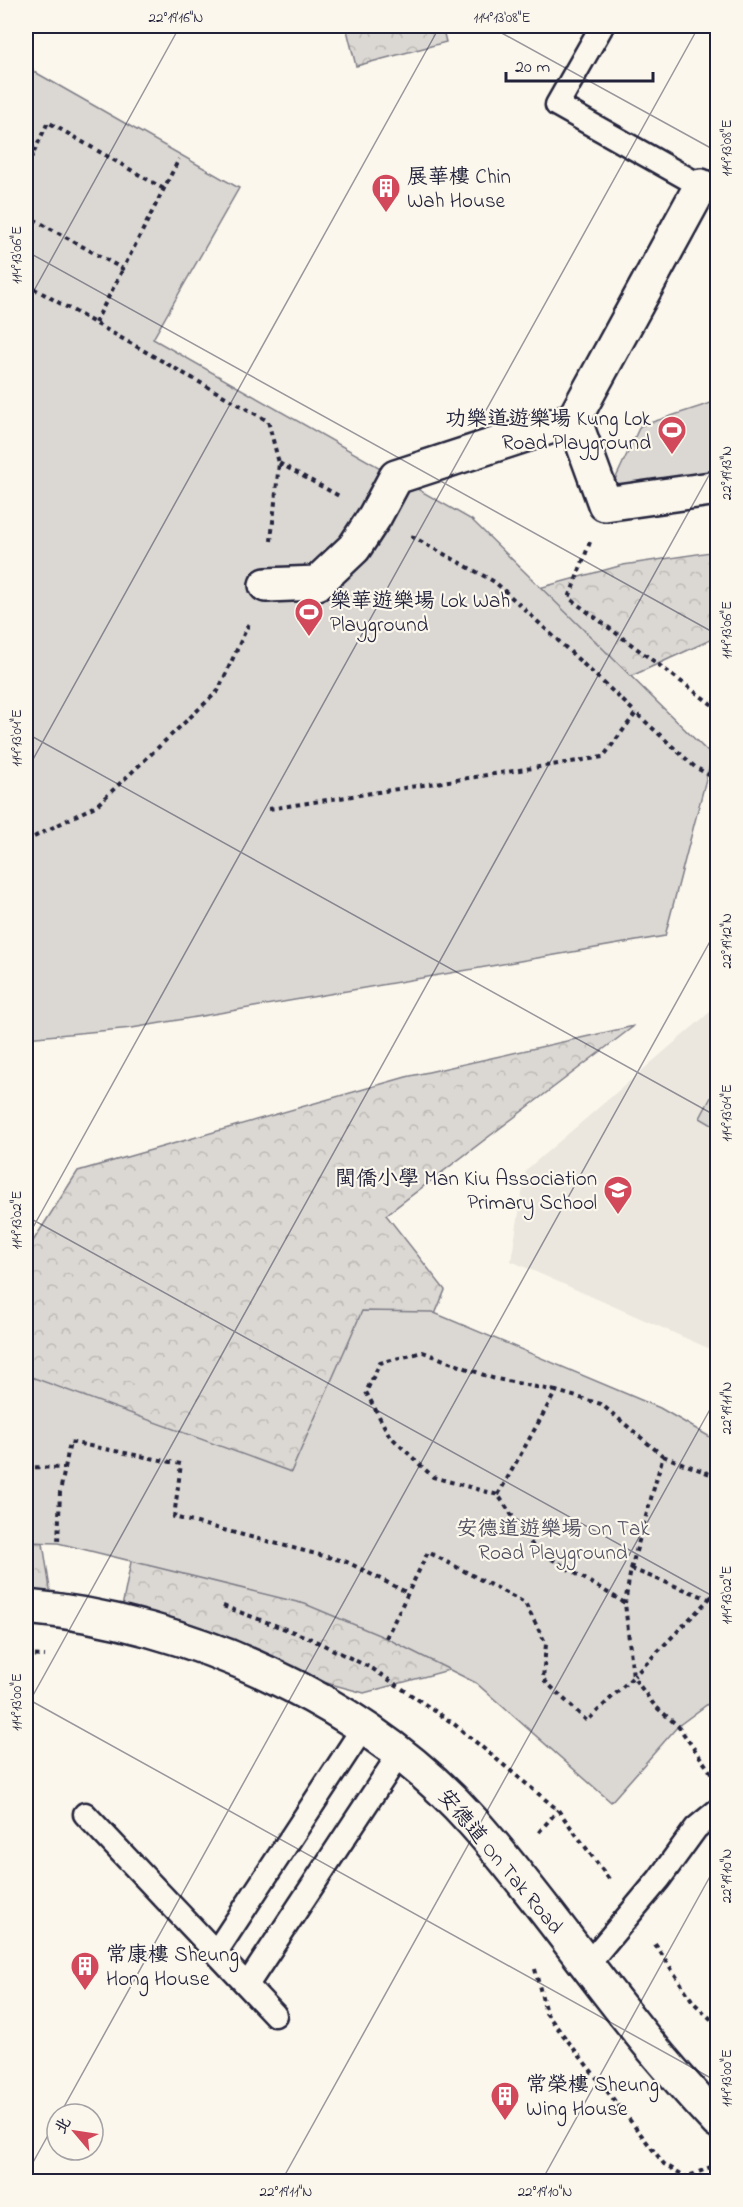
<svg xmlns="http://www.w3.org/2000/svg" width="743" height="2207" viewBox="0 0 743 2207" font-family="'Indie Flower','LXGW WenKai TC',sans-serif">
	<defs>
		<pattern id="forest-crowns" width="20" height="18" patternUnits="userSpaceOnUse" patternTransform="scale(1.5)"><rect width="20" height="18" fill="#dbd8d3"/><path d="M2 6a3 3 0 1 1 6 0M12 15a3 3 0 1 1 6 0" fill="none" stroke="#bcb9b6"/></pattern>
	</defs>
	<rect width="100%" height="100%" fill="#fbf7ec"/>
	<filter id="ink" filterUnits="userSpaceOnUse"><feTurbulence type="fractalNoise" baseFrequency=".0167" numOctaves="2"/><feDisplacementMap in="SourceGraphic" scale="12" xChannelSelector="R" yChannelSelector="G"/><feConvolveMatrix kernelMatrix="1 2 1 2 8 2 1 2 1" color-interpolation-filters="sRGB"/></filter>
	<g filter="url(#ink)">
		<!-- built -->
		<path fill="#ebe7df" d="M717 1006V1352L511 1261 526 1170Z"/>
		<!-- forest -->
		<path fill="url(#forest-crowns)" stroke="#7e7d87" stroke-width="1.5" d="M346 26H442L446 42 356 66Z
			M717 551V637L581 699 470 607 623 565Z
			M634 1026 386 1215 445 1290 367 1479 519 1651 364 1693 118 1627 150 1467 26 1423V1252L78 1171 406 1077Z
			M38 1510 55 1622 26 1613V1512Z"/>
		<!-- park -->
		<path fill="#dbd8d3" stroke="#7e7d87" stroke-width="1.5" d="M26 67 239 188 153 339 472 520 712 756 665 936 132 1028 26 1038Z
			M717 401V504L617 513 613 484 640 426Z
			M717 1086V1128L700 1118Z
			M362 1311 432 1312 660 1408 717 1441V1697L678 1726 611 1802 476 1683 386 1638 305 1604 58 1543 26 1542V1375L291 1472Z"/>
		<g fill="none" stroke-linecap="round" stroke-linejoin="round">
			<!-- lane casing -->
			<g stroke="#22223b" stroke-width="27">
				<path id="lane" d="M602 26 557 105 701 186
					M85 1814 275 2015
					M216 1952 363 1728
					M587 1965 659 1879 696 1828 718 1810
					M247 1985 400 1753"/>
			</g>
			<!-- street casing -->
			<g stroke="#22223b" stroke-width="38">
				<path id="street" d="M574 419 605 504 718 488
					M266 585 317 583 354 548 375 516 396 477 574 419 701 186
					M26 1607C187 1621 366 1701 474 1823 529 1885 577 1954 629 2019 657 2055 687 2089 718 2122"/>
			</g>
			<!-- path -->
			<path stroke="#22223b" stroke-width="4" stroke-dasharray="4.5 4.5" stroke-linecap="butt" d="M26 119 34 152 26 167
				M34 152 48 122 164 189
				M26 215 123 269 179 159
				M26 284 268 421 279 463 271 541
				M95 323 123 269
				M279 463 339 496
				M411 536 495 582 636 713
				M590 542 569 598 718 709
				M269 809 603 757 636 713 695 767 718 780
				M26 841 97 805 218 691 249 623
				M556 1391 492 1378 423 1352 380 1363 366 1392 389 1435 433 1477 498 1495 535 1549 625 1603 633 1677
				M663 1456 718 1477
				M26 1467 65 1468 60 1492 58 1543
				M65 1468 70 1442 181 1464 174 1517 347 1562 408 1593
				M498 1495 556 1391 601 1404 663 1456 631 1569 625 1603
				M631 1569 709 1599 634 1676
				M709 1599 718 1591
				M223 1606 307 1637 373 1669 454 1724 558 1810 609 1879
				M386 1638 428 1552 525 1603 546 1644 543 1679 587 1721 633 1677 655 1706 678 1726 712 1774
				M26 1655 45 1656
				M539 1832 558 1810
				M655 1944 693 2002 718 2026
				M535 1969 546 2013 664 2164 695 2182"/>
			<!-- lane -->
			<use href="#lane" stroke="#fbf7ec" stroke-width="22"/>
			<!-- street -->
			<use href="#street" stroke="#fbf7ec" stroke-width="33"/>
			<!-- path-bridge -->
			<path stroke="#22223b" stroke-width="4" stroke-dasharray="4.5 4.5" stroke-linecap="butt" d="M674 2182 718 2164"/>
		</g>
	</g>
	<!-- ticks -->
	<path fill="none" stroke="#22223b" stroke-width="1.5" stroke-opacity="0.45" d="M489 26 718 152M26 251 718 635M26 305 180 26M26 733 718 1117M26 772 440 26M26 1216 718 1599M26 1240 699 26M26 1698 718 2082M26 1708 718 459M60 2114 718 927M26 2175 57 2119M26 2181 27 2182M281 2182 718 1395M541 2182 718 1862"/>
	<!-- icons -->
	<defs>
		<g id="building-pin" transform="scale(1.5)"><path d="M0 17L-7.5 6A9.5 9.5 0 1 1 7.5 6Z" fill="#d1495b" stroke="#fbf7ec"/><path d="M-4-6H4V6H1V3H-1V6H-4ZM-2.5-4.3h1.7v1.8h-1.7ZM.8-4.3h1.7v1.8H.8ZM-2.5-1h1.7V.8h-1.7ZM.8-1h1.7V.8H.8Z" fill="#fff"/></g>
		<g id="stadium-pin" transform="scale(1.5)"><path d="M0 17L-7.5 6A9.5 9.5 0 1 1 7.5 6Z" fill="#d1495b" stroke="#fbf7ec"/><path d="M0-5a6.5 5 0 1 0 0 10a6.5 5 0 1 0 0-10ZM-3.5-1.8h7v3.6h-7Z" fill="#fff"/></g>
		<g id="school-pin" transform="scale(1.5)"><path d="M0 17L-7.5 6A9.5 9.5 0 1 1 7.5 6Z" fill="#d1495b" stroke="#fbf7ec"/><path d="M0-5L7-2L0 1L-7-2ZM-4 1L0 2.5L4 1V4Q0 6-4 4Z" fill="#fff"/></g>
	</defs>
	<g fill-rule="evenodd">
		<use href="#building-pin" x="386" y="188"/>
		<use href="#stadium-pin" x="672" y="430"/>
		<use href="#stadium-pin" x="309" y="612"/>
		<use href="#school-pin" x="618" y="1190"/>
		<use href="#building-pin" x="85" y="1966"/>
		<use href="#building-pin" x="505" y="2096"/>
	</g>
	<g text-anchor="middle" stroke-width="4.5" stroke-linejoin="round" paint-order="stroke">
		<!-- poi labels -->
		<g font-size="21" fill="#22223b" stroke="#fbf7ec" text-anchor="start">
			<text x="407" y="183">展華樓 Chin<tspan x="407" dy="24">Wah House</tspan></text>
			<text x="651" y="425" text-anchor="end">功樂道遊樂場 Kung Lok<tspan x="651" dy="24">Road Playground</tspan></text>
			<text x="330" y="607">樂華遊樂場 Lok Wah<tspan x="330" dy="24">Playground</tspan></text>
			<text x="597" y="1185" text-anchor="end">閩僑小學 Man Kiu Association<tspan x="597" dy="24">Primary School</tspan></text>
			<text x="106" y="1961">常康樓 Sheung<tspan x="106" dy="24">Hong House</tspan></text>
			<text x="526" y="2091">常榮樓 Sheung<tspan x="526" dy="24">Wing House</tspan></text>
		</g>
		<!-- park labels -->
		<g font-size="21" fill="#505061" stroke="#fbf7ec">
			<text x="553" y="1535">安德道遊樂場 On Tak<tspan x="553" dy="24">Road Playground</tspan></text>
		</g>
		<!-- street labels -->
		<g font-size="21" fill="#22223b" stroke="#fbf7ec">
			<text transform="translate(501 1861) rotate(50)" y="7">安德道 On Tak Road</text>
		</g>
	</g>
	<!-- margin -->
	<rect width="743" height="2207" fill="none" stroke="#fbf7ec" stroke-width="66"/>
	<!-- north arrow -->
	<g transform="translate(75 2132) rotate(299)"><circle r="28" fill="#fbf7ec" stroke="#a4a2a5" stroke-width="1.5"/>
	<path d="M0-4.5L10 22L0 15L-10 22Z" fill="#d1495b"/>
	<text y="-9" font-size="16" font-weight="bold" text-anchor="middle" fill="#22223b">北</text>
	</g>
	<!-- scale -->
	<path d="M506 72v9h147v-9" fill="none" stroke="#22223b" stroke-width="3"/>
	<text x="515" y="72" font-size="18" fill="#22223b" stroke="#fbf7ec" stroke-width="4.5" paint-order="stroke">20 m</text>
	<rect x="33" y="33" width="677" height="2141" fill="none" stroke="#22223b" stroke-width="2"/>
	<g font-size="15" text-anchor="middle" fill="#22223b">
		<text x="176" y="22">22°19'16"N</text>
		<text x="502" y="22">114°13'08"E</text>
		<text transform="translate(726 148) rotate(-90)" y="5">114°13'08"E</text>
		<text transform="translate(16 255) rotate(-90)" y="5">114°13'06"E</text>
		<text transform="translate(726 473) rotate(-90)" y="5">22°19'13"N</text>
		<text transform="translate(726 630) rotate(-90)" y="5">114°13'06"E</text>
		<text transform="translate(16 738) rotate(-90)" y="5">114°13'04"E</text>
		<text transform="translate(726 941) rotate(-90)" y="5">22°19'12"N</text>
		<text transform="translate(726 1113) rotate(-90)" y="5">114°13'04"E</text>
		<text transform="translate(16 1220) rotate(-90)" y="5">114°13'02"E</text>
		<text transform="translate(726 1408) rotate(-90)" y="5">22°19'11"N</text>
		<text transform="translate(726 1595) rotate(-90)" y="5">114°13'02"E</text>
		<text transform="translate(16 1702) rotate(-90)" y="5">114°13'00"E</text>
		<text transform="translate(726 1876) rotate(-90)" y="5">22°19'10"N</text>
		<text transform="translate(726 2078) rotate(-90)" y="5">114°13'00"E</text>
		<text x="286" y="2196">22°19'11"N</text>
		<text x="545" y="2196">22°19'10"N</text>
	</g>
</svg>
